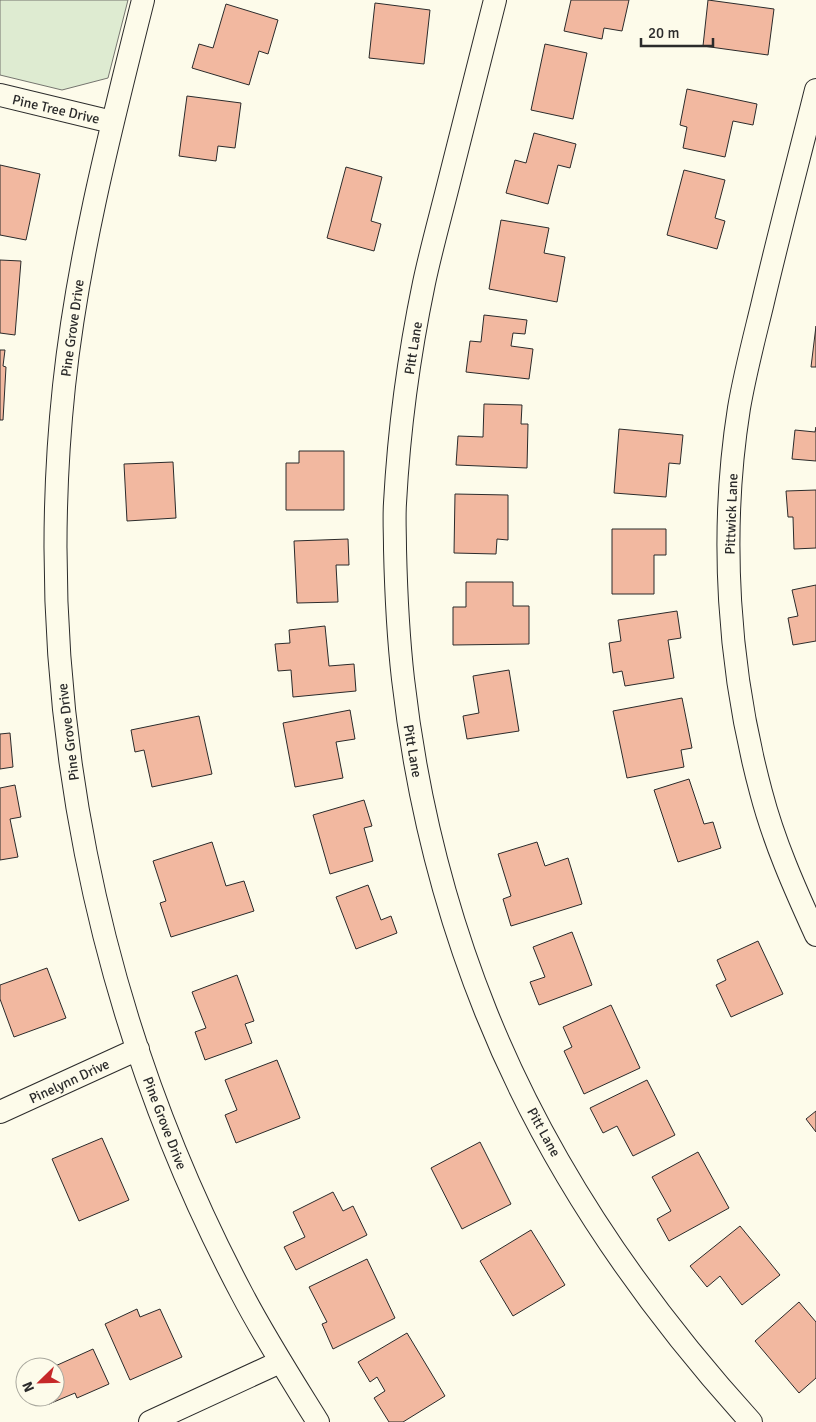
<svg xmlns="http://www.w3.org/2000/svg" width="816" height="1422" viewBox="0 0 816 1422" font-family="Signika,sans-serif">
	<rect width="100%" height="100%" fill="#fdfbea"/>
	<!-- green -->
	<path fill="#deebd1" stroke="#74746e" d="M0 0H128L108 78 62 90 0 75Z"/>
	<!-- building -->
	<path fill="#f2b8a0" stroke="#2b2b2b" d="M571 0H629L622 31 604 28 602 39 564 31Z
		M708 0 774 9 768 55 703 46Z
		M375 3 430 10 424 64 369 58Z
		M226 4 278 20 268 54 259 51 249 85 192 68 199 44 213 48Z
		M545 44 587 53 573 119 531 110Z
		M687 89 757 104 753 125 733 121 725 157 683 148 687 127 680 125Z
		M187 96 241 103 235 148 218 146 216 161 179 156Z
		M534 133 576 144 570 168 558 165 548 204 506 193 515 160 526 163Z
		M0 165 40 174 26 240 0 235Z
		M346 167 382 177 371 221 381 224 374 251 327 238Z
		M684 170 725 180 715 218 725 221 717 249 667 235Z
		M501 220 549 228 544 253 565 257 557 302 489 289Z
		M0 260 21 261 15 335 0 333Z
		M484 315 527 320 525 334 513 333 511 346 533 349 529 379 466 372 470 341 481 342Z
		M816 326V367H811Z
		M0 350H5L3 366 6 367 3 420H0Z
		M484 404 522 405 521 424H528L527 468 456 465 458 436 483 437Z
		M816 427V461L792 459 795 430 815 432Z
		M619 429 683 435 680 464 669 463 666 497 614 493Z
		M299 451H344V510H286V463H299Z
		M173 462 176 518 127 521 124 464Z
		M816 490V548L794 549 793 517H788L786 491Z
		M455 494 508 495V540L497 539 496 554 454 553Z
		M612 529H666V555H654V594H612Z
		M348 539 349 565H336L338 602 297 603 294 541Z
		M466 582H513V606H529V644L453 645V607H466Z
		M816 585V641L793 645 788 618 798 616 792 590Z
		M677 611 681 638 668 640 674 678 625 686 622 671 613 673 609 643 621 641 618 620Z
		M325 626 329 666 354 664 356 691 293 697 291 670 278 671 275 644 290 643 289 630Z
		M509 670 519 731 467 739 463 716 479 713 473 676Z
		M682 698 692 748 681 750 684 767 627 778 613 711Z
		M350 710 355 739 336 742 343 778 295 787 283 723Z
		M199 716 212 774 152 787 144 750 135 752 131 730Z
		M10 733 13 767 0 769V734Z
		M689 779 704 824 713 822 721 848 678 862 654 790Z
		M15 785 21 817 10 819 18 857 0 860V788Z
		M364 800 372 826 364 828 373 861 330 874 313 815Z
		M212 842 226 886 244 881 254 911 171 937 160 903 166 901 153 861Z
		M537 842 545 866 568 858 582 904 511 926 503 899 511 896 498 854Z
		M368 885 381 920 391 916 397 933 356 949 336 897Z
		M572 932 592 985 539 1005 530 982 545 977 533 947Z
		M758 941 783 994 731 1017 716 985 726 980 717 960Z
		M47 968 66 1018 14 1037 0 999V985Z
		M237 975 254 1021 245 1024 252 1043 205 1060 195 1032 206 1028 192 992Z
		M611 1005 640 1068 584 1094 564 1051 572 1047 563 1027Z
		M277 1060 300 1118 236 1143 225 1115 237 1110 225 1080Z
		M647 1080 675 1135 633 1156 617 1126 603 1133 590 1108Z
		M816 1111V1132L806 1119Z
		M102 1138 129 1200 79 1221 52 1159Z
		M480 1142 511 1204 462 1229 431 1168Z
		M698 1152 729 1208 669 1241 657 1219 671 1211 652 1177Z
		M333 1192 343 1211 353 1206 367 1235 296 1270 284 1247 305 1237 293 1212Z
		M740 1226 780 1275 742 1305 720 1276 707 1287 690 1266Z
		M531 1230 565 1285 513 1316 480 1261Z
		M367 1259 395 1318 333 1349 322 1324 327 1322 309 1287Z
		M799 1302 816 1322V1378L799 1393 755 1341Z
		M137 1309 140 1317 160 1309 182 1357 130 1380 105 1324Z
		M407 1333 445 1396 403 1422H389L374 1398 385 1391 377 1377 370 1382 358 1362Z
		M93 1349 109 1384 77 1398 75 1393 49 1404 45 1397H55V1367H53Z"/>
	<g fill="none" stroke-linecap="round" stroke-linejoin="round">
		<!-- minor casing -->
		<g stroke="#2b2b2b" stroke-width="24">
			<path id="minor" d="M143 0C111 128 78 255 64 386 31 698 96 1018 242 1294 265 1338 292 1380 318 1422
				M495 0C479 62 464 124 448 186 440 218 431 250 424 283 409 355 399 429 395 503 394 518 395 533 395 549 396 592 398 635 403 679 416 793 443 905 486 1012 547 1164 642 1302 751 1422
				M816 90C798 162 779 233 762 306 754 339 745 373 739 408 719 534 728 669 761 792 774 842 795 889 816 935
				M0 95 112 122
				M0 1112 138 1049
				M150 1422 280 1362"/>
		</g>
		<!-- minor -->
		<use href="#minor" stroke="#fdfbea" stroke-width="22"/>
	</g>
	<g text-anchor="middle" stroke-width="4" stroke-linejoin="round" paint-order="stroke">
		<!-- street labels -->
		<g font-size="14" fill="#2b2b2b" stroke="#fdfbea">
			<text transform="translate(56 109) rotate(13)" y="5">Pine Tree Drive</text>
			<text transform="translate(72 328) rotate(-82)" y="5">Pine Grove Drive</text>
			<text transform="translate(413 348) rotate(-81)" y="5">Pitt Lane</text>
			<text transform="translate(731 514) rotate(-88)" y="5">Pittwick Lane</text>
			<text transform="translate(68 732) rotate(-97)" y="5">Pine Grove Drive</text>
			<text transform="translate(413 751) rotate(80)" y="5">Pitt Lane</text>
			<text transform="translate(69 1081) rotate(-25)" y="5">Pinelynn Drive</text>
			<text transform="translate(165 1123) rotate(69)" y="5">Pine Grove Drive</text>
			<text transform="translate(544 1132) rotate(61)" y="5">Pitt Lane</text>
		</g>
	</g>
	<!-- north arrow -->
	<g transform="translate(40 1382) rotate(247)"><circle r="24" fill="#fdfbea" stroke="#a9a89e"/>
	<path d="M0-4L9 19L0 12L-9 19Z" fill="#c62828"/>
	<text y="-8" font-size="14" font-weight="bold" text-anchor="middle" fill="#2b2b2b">N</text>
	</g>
	<!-- scale -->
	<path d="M641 38v8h72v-8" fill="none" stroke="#2b2b2b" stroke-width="2.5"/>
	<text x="648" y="38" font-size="15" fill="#2b2b2b" stroke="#fdfbea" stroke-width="4" paint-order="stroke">20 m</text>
</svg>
